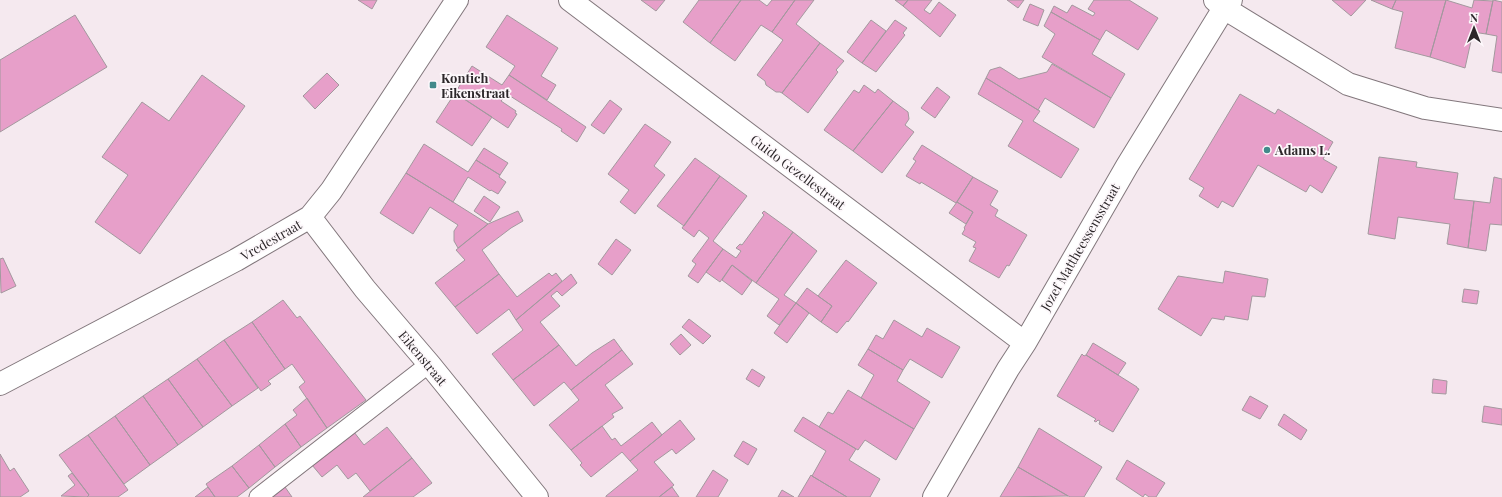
<svg xmlns="http://www.w3.org/2000/svg" width="1502" height="497" viewBox="0 0 1502 497" font-family="'Playfair Display',serif">
	<rect width="100%" height="100%" fill="#f5e9ef"/>
	<!-- building -->
	<path fill="#e79fc9" stroke="#a3989e" d="M358 0H377L372 9Z
		M641 0H665L656 11Z
		M699 0H741L710 43 683 22Z
		M741 0H759L767 6 772 0H795L772 32 761 25 735 61 710 43Z
		M795 0H814L796 24 820 43 782 93 780 92H776L766 85 765 81 757 75 783 40 772 32Z
		M895 0H908L903 6Z
		M908 0H932L924 10 930 14 939 2 956 15 940 37 903 6Z
		M1007 0H1024L1018 8Z
		M1094 0H1129L1158 18 1138 50 1106 30 1100 40 1051 12 1054 6 1067 13 1072 5 1093 16 1095 13 1088 9Z
		M1332 0H1366L1351 16Z
		M1371 0H1396L1392 9Z
		M1396 0H1446L1430 57 1395 48 1403 12 1392 9Z
		M1446 0 1472 8 1474 0 1493 1 1486 34 1473 32 1465 68 1430 57Z
		M1493 0 1502 2V73L1492 71 1497 36 1486 34Z
		M1030 4 1044 10 1038 26 1023 20Z
		M1051 12 1100 40 1092 54 1125 74 1111 98 1042 57 1055 34 1044 26Z
		M75 15 107 67 0 132V60Z
		M507 15 558 48 541 76 556 85 547 100 509 75 515 66 486 47Z
		M871 20 886 31 862 63 847 52Z
		M895 20 907 28 903 33 905 35 876 72 862 63Z
		M820 43 844 61 836 70 838 72 808 113 782 93Z
		M1052 64 1111 98 1094 128 1045 98 1038 110 986 78 990 70 1000 67 1019 79 1047 72Z
		M472 66 502 85 509 75 586 127 577 142 561 131 562 129 507 94 501 101 516 111 515 113 517 114 508 128 455 93Z
		M327 73 339 85 315 109 303 96Z
		M202 75 245 106 140 254 95 222 128 175 102 157 142 102 169 121Z
		M986 78 1038 110 1040 111 1033 121 1079 149 1061 178 1008 146 1023 121 978 94Z
		M864 85 875 93 878 89 893 101 853 151 824 130 854 90 859 93Z
		M937 87 950 97 935 118 921 108Z
		M455 93 492 117 472 146 436 122Z
		M1240 94 1275 114 1278 109 1333 142 1323 159 1337 167 1322 193 1310 185 1306 192 1258 165 1233 207 1222 201 1218 208 1199 196 1204 188 1189 179Z
		M610 100 622 109 604 134 591 125Z
		M893 101 908 112 909 119 905 125 914 132 882 173 853 151Z
		M645 124 671 142 654 166 665 175 635 214 620 202 629 190 608 174Z
		M424 144 468 172 476 160 500 175 499 177 506 182 498 194 491 190 490 191 468 177 453 202 406 173Z
		M922 145 973 177 956 203 921 182 920 184 906 176 916 161 913 159Z
		M484 148 508 163 500 175 476 160Z
		M1379 157 1417 162 1416 167 1458 173 1454 199 1474 201 1468 248 1447 244 1450 224 1398 217 1395 239 1368 234Z
		M695 158 720 176 684 226 657 206Z
		M406 173 453 202 488 224 458 248 454 241V231L458 225 430 207 413 234 380 213Z
		M720 176 747 196 713 241 723 249 698 283 688 276 696 264 692 261 709 238 699 230 694 237 682 228Z
		M973 177 998 191 990 205 998 210 995 216 1027 235 1009 266 1007 265 999 278 969 261 976 248 973 247 976 242 962 234 965 229 964 228 973 212 957 202Z
		M1494 177 1502 179V225L1490 224 1486 251 1468 248 1474 201 1490 203Z
		M484 196 500 207 490 222 474 211Z
		M957 202 973 212 966 224 949 213Z
		M518 211 523 221 511 228 482 250 499 274 455 307 435 283 465 260 456 250 488 224Z
		M764 211 793 232 756 283 732 265 720 282 706 272 723 249 736 258 741 251 736 248 740 244 742 245 764 215 762 213Z
		M793 232 817 251 784 295 796 303 779 325 767 316 779 299 756 283Z
		M616 239 631 250 612 275 598 264Z
		M3 258 16 286 1 293 0 259Z
		M846 260 877 283 848 322 847 321 837 333 821 322 832 306 818 296Z
		M732 265 752 281 742 295 722 280Z
		M1225 271 1268 279 1265 297 1252 296 1248 320 1225 316 1224 320 1212 318 1201 336 1158 309 1178 276 1223 283Z
		M549 273 552 276 556 273 562 281 516 320 509 309 477 334 455 307 499 274 517 297Z
		M571 274 577 283 562 296 557 291 551 296 560 306 540 322 559 345 513 380 492 354 523 330 516 320Z
		M807 288 832 306 821 322 796 303Z
		M1464 289 1479 291 1477 304 1462 302Z
		M283 300 297 318 300 316 366 400 327 428 299 387 305 382 292 364 285 369 252 322Z
		M796 303 809 313 787 343 774 333Z
		M689 319 711 336 703 344 682 327Z
		M894 320 922 337 927 328 960 347 942 378 910 359 903 370 868 349 876 335 883 339Z
		M252 322 285 369 268 381 271 384 261 391 224 340Z
		M681 334 691 345 680 355 670 344Z
		M614 339 622 350 571 390 564 382 534 406 513 380 559 345 576 366 592 353Z
		M224 340 258 388 232 406 197 359Z
		M1093 343 1126 363 1118 375 1086 355Z
		M868 349 903 370 897 381 930 402 914 429 861 398 874 375 858 365Z
		M622 350 633 364 605 385 623 408 612 414 614 417 571 450 549 425 579 400 571 390Z
		M1082 354 1084 356 1086 355 1137 387V388L1139 389 1113 432 1099 424 1100 421 1098 420 1096 422 1094 421 1096 419 1057 396Z
		M197 359 232 406 203 427 168 379Z
		M752 369 765 377 759 387 746 379Z
		M168 379 203 427 178 445 143 396Z
		M1433 379 1447 381 1446 394 1432 393Z
		M848 390 914 429 896 460 865 440 858 450 819 427 828 412 833 414Z
		M143 396 178 445 150 465 115 416Z
		M1250 396 1268 406 1260 419 1242 410Z
		M307 398 327 428 301 447 285 424 297 415 293 410Z
		M1484 406 1502 409V425L1482 422Z
		M1284 414 1307 430 1301 440 1278 425Z
		M115 416 150 465 124 484 88 435Z
		M803 417 856 449 849 460 880 479 870 497H847L812 476 826 451 794 431Z
		M680 420 695 439 676 454 672 449 654 462 674 485 659 497H606V496L638 470 630 461Z
		M652 422 662 435 630 461 622 452 591 477 580 465 582 463 571 450 602 426 612 440 615 438 621 446Z
		M285 424 301 447 275 467 259 445Z
		M387 427 412 458 370 491 356 473 348 479 337 465 322 477 312 465 354 432 364 445Z
		M1039 428 1102 467 1084 497H1070L1018 467Z
		M88 435 128 490 118 497H87L89 495 59 455Z
		M743 441 757 449 748 465 734 456Z
		M259 445 275 467 249 488 232 466Z
		M0 454 10 471 14 468 29 491 20 497H0Z
		M412 458 432 483 413 497H363Z
		M1127 460 1165 483 1156 497H1149L1145 494 1143 497 1116 479Z
		M232 466 249 488 237 497H215L206 484Z
		M1018 467 1068 496 1000 497Z
		M713 470 728 480 718 497H696Z
		M72 473 89 495 87 497 61 496 75 485 68 476Z
		M811 475 812 476 847 497H798Z
		M208 487 215 497H195Z
		M285 487 292 497H272Z
		M672 487 679 497H659Z
		M782 490 794 497H778Z"/>
	<g fill="none" stroke-linecap="round" stroke-linejoin="round">
		<!-- service casing -->
		<g stroke="#82777c" stroke-width="19">
			<path id="service" d="M258 497 429 364"/>
		</g>
		<!-- minor casing -->
		<g stroke="#82777c" stroke-width="24">
			<path id="minor" d="M570 0 1025 343
				M1215 0 1224 8 1348 84 1425 108 1502 120
				M310 217 365 289 430 365 537 497
				M0 384 236 260 310 217 331 191 457 0
				M934 497 1008 369 1025 343 1127 166 1224 8 1231 0"/>
		</g>
		<!-- service -->
		<use href="#service" stroke="#fff" stroke-width="17"/>
		<!-- minor -->
		<use href="#minor" stroke="#fff" stroke-width="22"/>
	</g>
	<!-- markers -->
	<g fill="#428a8b" stroke="#fdf8fb" stroke-width="1.5">
		<rect x="429" y="81" width="8" height="8" rx="2"/>
		<circle cx="1267" cy="150" r="4"/>
	</g>
	<g text-anchor="middle" stroke-width="3.5" stroke-linejoin="round" paint-order="stroke">
		<!-- poi labels -->
		<g font-size="13" font-weight="bold" fill="#2c272a" stroke="#fdf8fb" text-anchor="start">
			<text x="441" y="83">Kontich<tspan x="441" dy="15">Eikenstraat</tspan></text>
			<text x="1275" y="155">Adams L.</text>
		</g>
		<!-- street labels -->
		<g font-size="13" fill="#2c272a" stroke="#fdf8fb">
			<text transform="translate(798 172) rotate(37)" y="5">Guido Gezellestraat</text>
			<text transform="translate(271 240) rotate(-30)" y="5">Vredestraat</text>
			<text transform="translate(1080 247) rotate(-60)" y="5">Jozef Mattheessensstraat</text>
			<text transform="translate(423 358) rotate(50)" y="5">Eikenstraat</text>
		</g>
	</g>
	<!-- north arrow -->
	<g transform="translate(1474 28)" stroke="#fdf8fb" stroke-width="3" paint-order="stroke">
	<path d="M0-3L7 15L0 10L-7 15Z" fill="#2c272a"/>
	<text y="-6" font-size="11" font-weight="bold" text-anchor="middle" fill="#2c272a">N</text>
	</g>
</svg>
